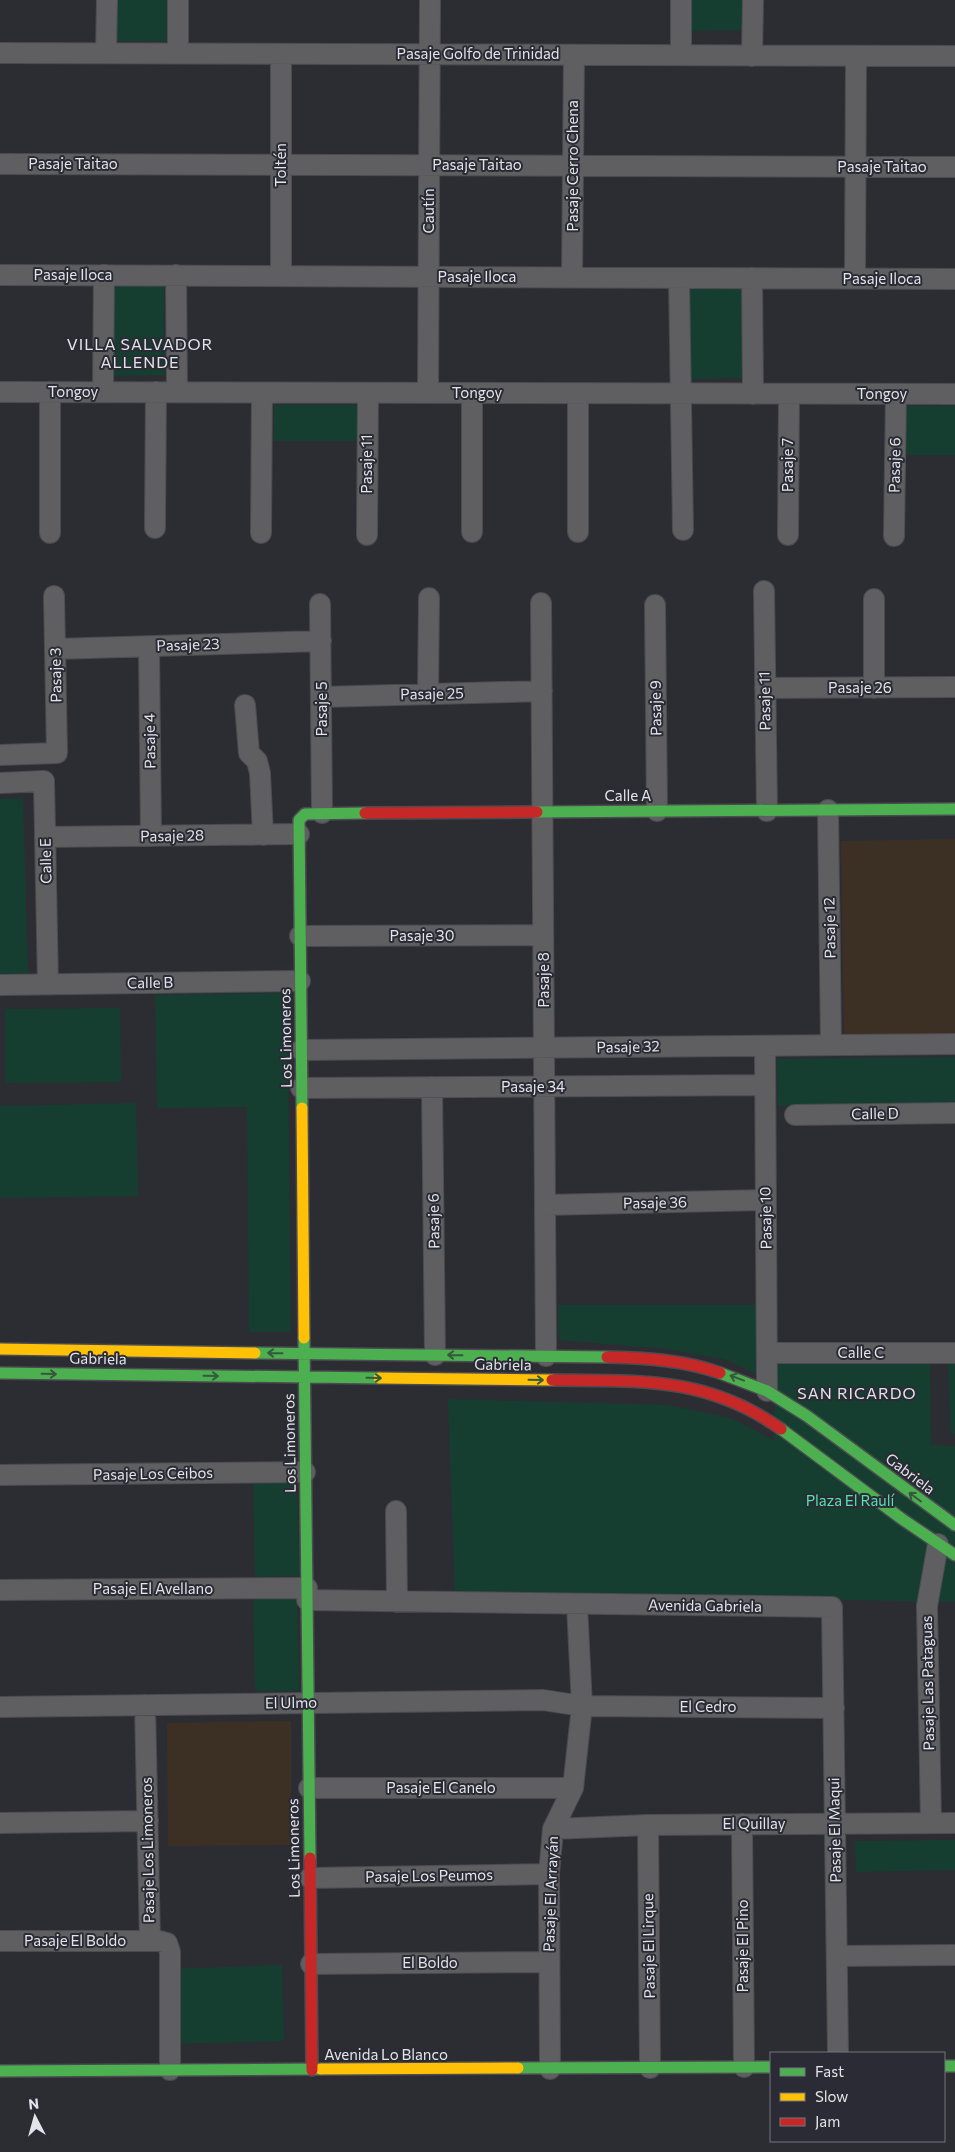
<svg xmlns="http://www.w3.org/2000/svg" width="955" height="2152" viewBox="0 0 955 2152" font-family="Commissioner,sans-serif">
	<rect width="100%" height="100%" fill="#2c2d32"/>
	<!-- education -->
	<path fill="#3c3025" d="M955 839V1035L844 1037 841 841Z
		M291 1721V1845L168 1846 167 1723Z"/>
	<!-- green -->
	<path fill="#163e30" d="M111 0H172V41H111Z
		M691 0H747L746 30 691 31Z
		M164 285 165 375 113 376 111 286Z
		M742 285V378L690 379 689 286Z
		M274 405H358L357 441H274Z
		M903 406H955V455H903Z
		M23 798 28 973 0 974V799Z
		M287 993 291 1332H249L247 1107 157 1108 155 995Z
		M120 1008 121 1082 5 1083V1009Z
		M955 1057V1103L778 1106 777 1059Z
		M136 1103 138 1196 0 1198V1106Z
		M558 1305H758L760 1376 727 1360 667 1349 559 1340Z
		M778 1360 930 1362 931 1445 955 1446V1602L455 1593 448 1399 667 1405 731 1418 773 1440 776 1367Z
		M948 1363H955V1434H951Z
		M297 1481 299 1576 255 1577 253 1482Z
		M297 1595 299 1691H255L253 1596Z
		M955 1840V1870L856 1872 855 1841Z
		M282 1965 284 2041 167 2044 165 1969Z"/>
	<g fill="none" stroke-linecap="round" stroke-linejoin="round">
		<!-- street casing -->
		<g stroke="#4b4b50" stroke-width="22">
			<path id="street" d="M0 53 955 56
				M106 53 107 0
				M178 53V0
				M681 55V0
				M752 56 753 0
				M0 164 955 167
				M0 275 955 279
				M176 275 177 392
				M281 276V54
				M572 277 574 55
				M679 278 683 530
				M752 278 753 394
				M855 278 856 56
				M0 392 955 394
				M103 392 104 275
				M428 393 430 0
				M578 394V532
				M155 528 156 392
				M472 532V393
				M50 533V392
				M261 533 262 393
				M367 535 368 393
				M788 535 789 394
				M894 536 896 394
				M764 591 767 811
				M874 599V688
				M541 603 546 1356
				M320 604 322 813
				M655 605 657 811
				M149 647 151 836
				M55 649 321 641
				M765 688 955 687
				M428 694 429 598
				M322 697 542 691
				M245 705 249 753 257 761 260 773 263 835
				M0 755 57 753 54 596
				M0 783 44 781 48 985
				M828 810 831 1045
				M45 837 299 834
				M300 936 543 935
				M0 985 300 981
				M765 1046 767 1391
				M301 1050 955 1044
				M432 1087 435 1355
				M301 1088 765 1085
				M795 1115 955 1113
				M545 1205 765 1200
				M767 1353H955
				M0 1475 305 1472
				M396 1511 397 1602
				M0 1590 307 1588
				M307 1600 832 1607 838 2053
				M145 1705 150 1941
				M0 1707 543 1700 582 1706 834 1708
				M309 1788H573
				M0 1823 148 1821
				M931 1823 927 1606 938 1544
				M742 1824 744 2067
				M648 1825 650 2068
				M553 1829 648 1825 955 1823
				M310 1878 549 1874
				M0 1941H160L167 1943 170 1952V2070
				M837 1956 955 1955
				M311 1964 549 1962
				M550 2069 549 1874 553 1829 573 1788 582 1706 577 1605"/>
		</g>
		<!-- fast casing -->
		<g stroke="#4b4b50" stroke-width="14">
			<path id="fast" d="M537 812 955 809
				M302 1108 299 820 305 814 365 813
				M304 1338 310 1858
				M255 1353 607 1357
				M0 1373 379 1378
				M720 1373 767 1391 807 1416 955 1525
				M781 1429 902 1519 955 1555
				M944 2066H955
				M518 2068 771 2067
				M0 2071 321 2069"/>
		</g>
		<!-- slow casing -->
		<g stroke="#4b4b50" stroke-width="14">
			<path id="slow" d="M302 1108 304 1338
				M0 1349 255 1353
				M379 1378 552 1380
				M321 2069 518 2068"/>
		</g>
		<!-- jam casing -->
		<g stroke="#4b4b50" stroke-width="14">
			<path id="jam" d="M365 813 537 812
				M607 1357C645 1358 684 1360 720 1373
				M552 1380C639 1381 706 1376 781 1429
				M310 1858 312 2070"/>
		</g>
		<!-- street -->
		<use href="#street" stroke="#5f5f62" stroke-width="20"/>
		<!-- fast -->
		<use href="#fast" stroke="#4caf50" stroke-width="11"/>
		<!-- slow -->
		<use href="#slow" stroke="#ffc107" stroke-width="11"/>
		<!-- jam -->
		<use href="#jam" stroke="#c62828" stroke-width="11"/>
	</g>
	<!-- one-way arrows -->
	<defs><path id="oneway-shaft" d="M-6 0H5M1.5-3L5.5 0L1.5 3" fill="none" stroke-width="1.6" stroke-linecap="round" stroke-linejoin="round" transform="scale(1.25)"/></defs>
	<g stroke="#36593e">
		<use href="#oneway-shaft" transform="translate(275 1353) rotate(-179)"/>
		<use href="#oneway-shaft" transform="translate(455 1355) rotate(-179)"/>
		<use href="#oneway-shaft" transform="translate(49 1374) rotate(1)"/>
		<use href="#oneway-shaft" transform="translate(211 1376) rotate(1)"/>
		<use href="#oneway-shaft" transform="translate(374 1378) rotate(1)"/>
		<use href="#oneway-shaft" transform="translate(737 1378) rotate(-159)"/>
		<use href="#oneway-shaft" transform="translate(536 1380) rotate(1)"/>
		<use href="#oneway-shaft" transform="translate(915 1497) rotate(-143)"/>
	</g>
	<g text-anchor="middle" stroke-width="4" stroke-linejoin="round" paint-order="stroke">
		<!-- street labels -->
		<g font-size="15" fill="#e3e4ea" stroke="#2a2b34">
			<text x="478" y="59">Pasaje Golfo de Trinidad</text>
			<text x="73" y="169">Pasaje Taitao</text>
			<text transform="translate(281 165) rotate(-90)" y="5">Toltén</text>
			<text x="477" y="170">Pasaje Taitao</text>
			<text transform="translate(573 166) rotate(-90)" y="5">Pasaje Cerro Chena</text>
			<text x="882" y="172">Pasaje Taitao</text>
			<text transform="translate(429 211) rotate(-90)" y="5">Cautín</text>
			<text x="73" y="280">Pasaje Iloca</text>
			<text x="477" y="282">Pasaje Iloca</text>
			<text x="882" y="284">Pasaje Iloca</text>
			<text x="73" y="397">Tongoy</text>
			<text x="477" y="398">Tongoy</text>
			<text x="882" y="399">Tongoy</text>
			<text transform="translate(367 464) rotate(-90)" y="5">Pasaje 11</text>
			<text transform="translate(788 465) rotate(-90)" y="5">Pasaje 7</text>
			<text transform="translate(895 465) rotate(-89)" y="5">Pasaje 6</text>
			<text transform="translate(188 645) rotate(-2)" y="5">Pasaje 23</text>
			<text transform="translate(56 675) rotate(-91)" y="5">Pasaje 3</text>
			<text x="860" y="693">Pasaje 26</text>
			<text transform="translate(432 694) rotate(-1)" y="5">Pasaje 25</text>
			<text transform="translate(765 701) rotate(-91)" y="5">Pasaje 11</text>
			<text transform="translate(656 708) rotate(-91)" y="5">Pasaje 9</text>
			<text transform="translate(322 709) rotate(-90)" y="5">Pasaje 5</text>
			<text transform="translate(150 741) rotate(-91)" y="5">Pasaje 4</text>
			<text x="628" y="801">Calle A</text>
			<text transform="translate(172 836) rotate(-1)" y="5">Pasaje 28</text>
			<text transform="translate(46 861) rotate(-91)" y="5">Calle E</text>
			<text transform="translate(830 928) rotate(-91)" y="5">Pasaje 12</text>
			<text x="422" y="941">Pasaje 30</text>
			<text transform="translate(544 980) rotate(-90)" y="5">Pasaje 8</text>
			<text transform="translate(150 983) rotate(-1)" y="5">Calle B</text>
			<text transform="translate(286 1038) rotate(-91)" y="5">Los Limoneros</text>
			<text transform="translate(628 1047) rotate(-1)" y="5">Pasaje 32</text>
			<text x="533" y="1092">Pasaje 34</text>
			<text transform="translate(875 1114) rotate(-1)" y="5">Calle D</text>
			<text transform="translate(655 1203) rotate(-1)" y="5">Pasaje 36</text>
			<text transform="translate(766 1218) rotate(-91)" y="5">Pasaje 10</text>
			<text transform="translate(434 1221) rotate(-91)" y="5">Pasaje 6</text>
			<text x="861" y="1358">Calle C</text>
			<text transform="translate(98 1359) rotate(1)" y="5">Gabriela</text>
			<text transform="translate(503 1365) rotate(1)" y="5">Gabriela</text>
			<text transform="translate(290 1443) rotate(-91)" y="5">Los Limoneros</text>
			<text transform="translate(153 1474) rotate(-1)" y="5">Pasaje Los Ceibos</text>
			<text transform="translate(910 1474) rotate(37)" y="5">Gabriela</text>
			<text x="153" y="1594">Pasaje El Avellano</text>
			<text transform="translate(705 1606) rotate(1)" y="5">Avenida Gabriela</text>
			<text transform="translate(928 1683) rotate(-91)" y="5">Pasaje Las Pataguas</text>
			<text transform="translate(291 1703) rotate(-1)" y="5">El Ulmo</text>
			<text x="708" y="1712">El Cedro</text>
			<text x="441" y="1793">Pasaje El Canelo</text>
			<text x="754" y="1829">El Quillay</text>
			<text transform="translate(835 1830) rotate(-91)" y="5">Pasaje El Maqui</text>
			<text transform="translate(294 1848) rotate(-91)" y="5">Los Limoneros</text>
			<text transform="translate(148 1850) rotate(-91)" y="5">Pasaje Los Limoneros</text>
			<text transform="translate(429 1876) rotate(-1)" y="5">Pasaje Los Peumos</text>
			<text transform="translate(551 1894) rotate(-88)" y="5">Pasaje El Arrayán</text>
			<text x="75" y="1946">Pasaje El Boldo</text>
			<text transform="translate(649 1946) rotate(-91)" y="5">Pasaje El Lirque</text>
			<text transform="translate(743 1946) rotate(-90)" y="5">Pasaje El Pino</text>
			<text x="430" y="1968">El Boldo</text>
			<text x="386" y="2060">Avenida Lo Blanco</text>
		</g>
		<!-- park labels -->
		<g font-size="15" fill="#50e4ae" stroke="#2a2b34">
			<text x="850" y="1506">Plaza El Raulí</text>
		</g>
		<!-- neighbourhood labels -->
		<g font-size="16" letter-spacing="1" fill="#e3e4ea" stroke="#2a2b34">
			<text x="140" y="350">VILLA SALVADOR<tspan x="140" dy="18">ALLENDE</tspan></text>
			<text x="857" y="1399">SAN RICARDO</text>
		</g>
	</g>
	<!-- legend -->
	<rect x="770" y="2052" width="175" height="90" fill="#2a2b34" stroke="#74757d"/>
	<rect x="780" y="2068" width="25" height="8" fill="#4caf50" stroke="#74757d"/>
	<text x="815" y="2077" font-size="15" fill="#e3e4ea">Fast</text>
	<rect x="780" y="2093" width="25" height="8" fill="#ffc107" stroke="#74757d"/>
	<text x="815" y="2102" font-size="15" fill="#e3e4ea">Slow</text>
	<rect x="780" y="2118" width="25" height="8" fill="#c62828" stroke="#74757d"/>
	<text x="815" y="2127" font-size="15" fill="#e3e4ea">Jam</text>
	<!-- north arrow -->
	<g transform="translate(35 2117) rotate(354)" stroke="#2a2b34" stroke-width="4" paint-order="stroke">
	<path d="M0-4L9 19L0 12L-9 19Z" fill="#e3e4ea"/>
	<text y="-8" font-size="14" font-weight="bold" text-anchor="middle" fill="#e3e4ea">N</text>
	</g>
</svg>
